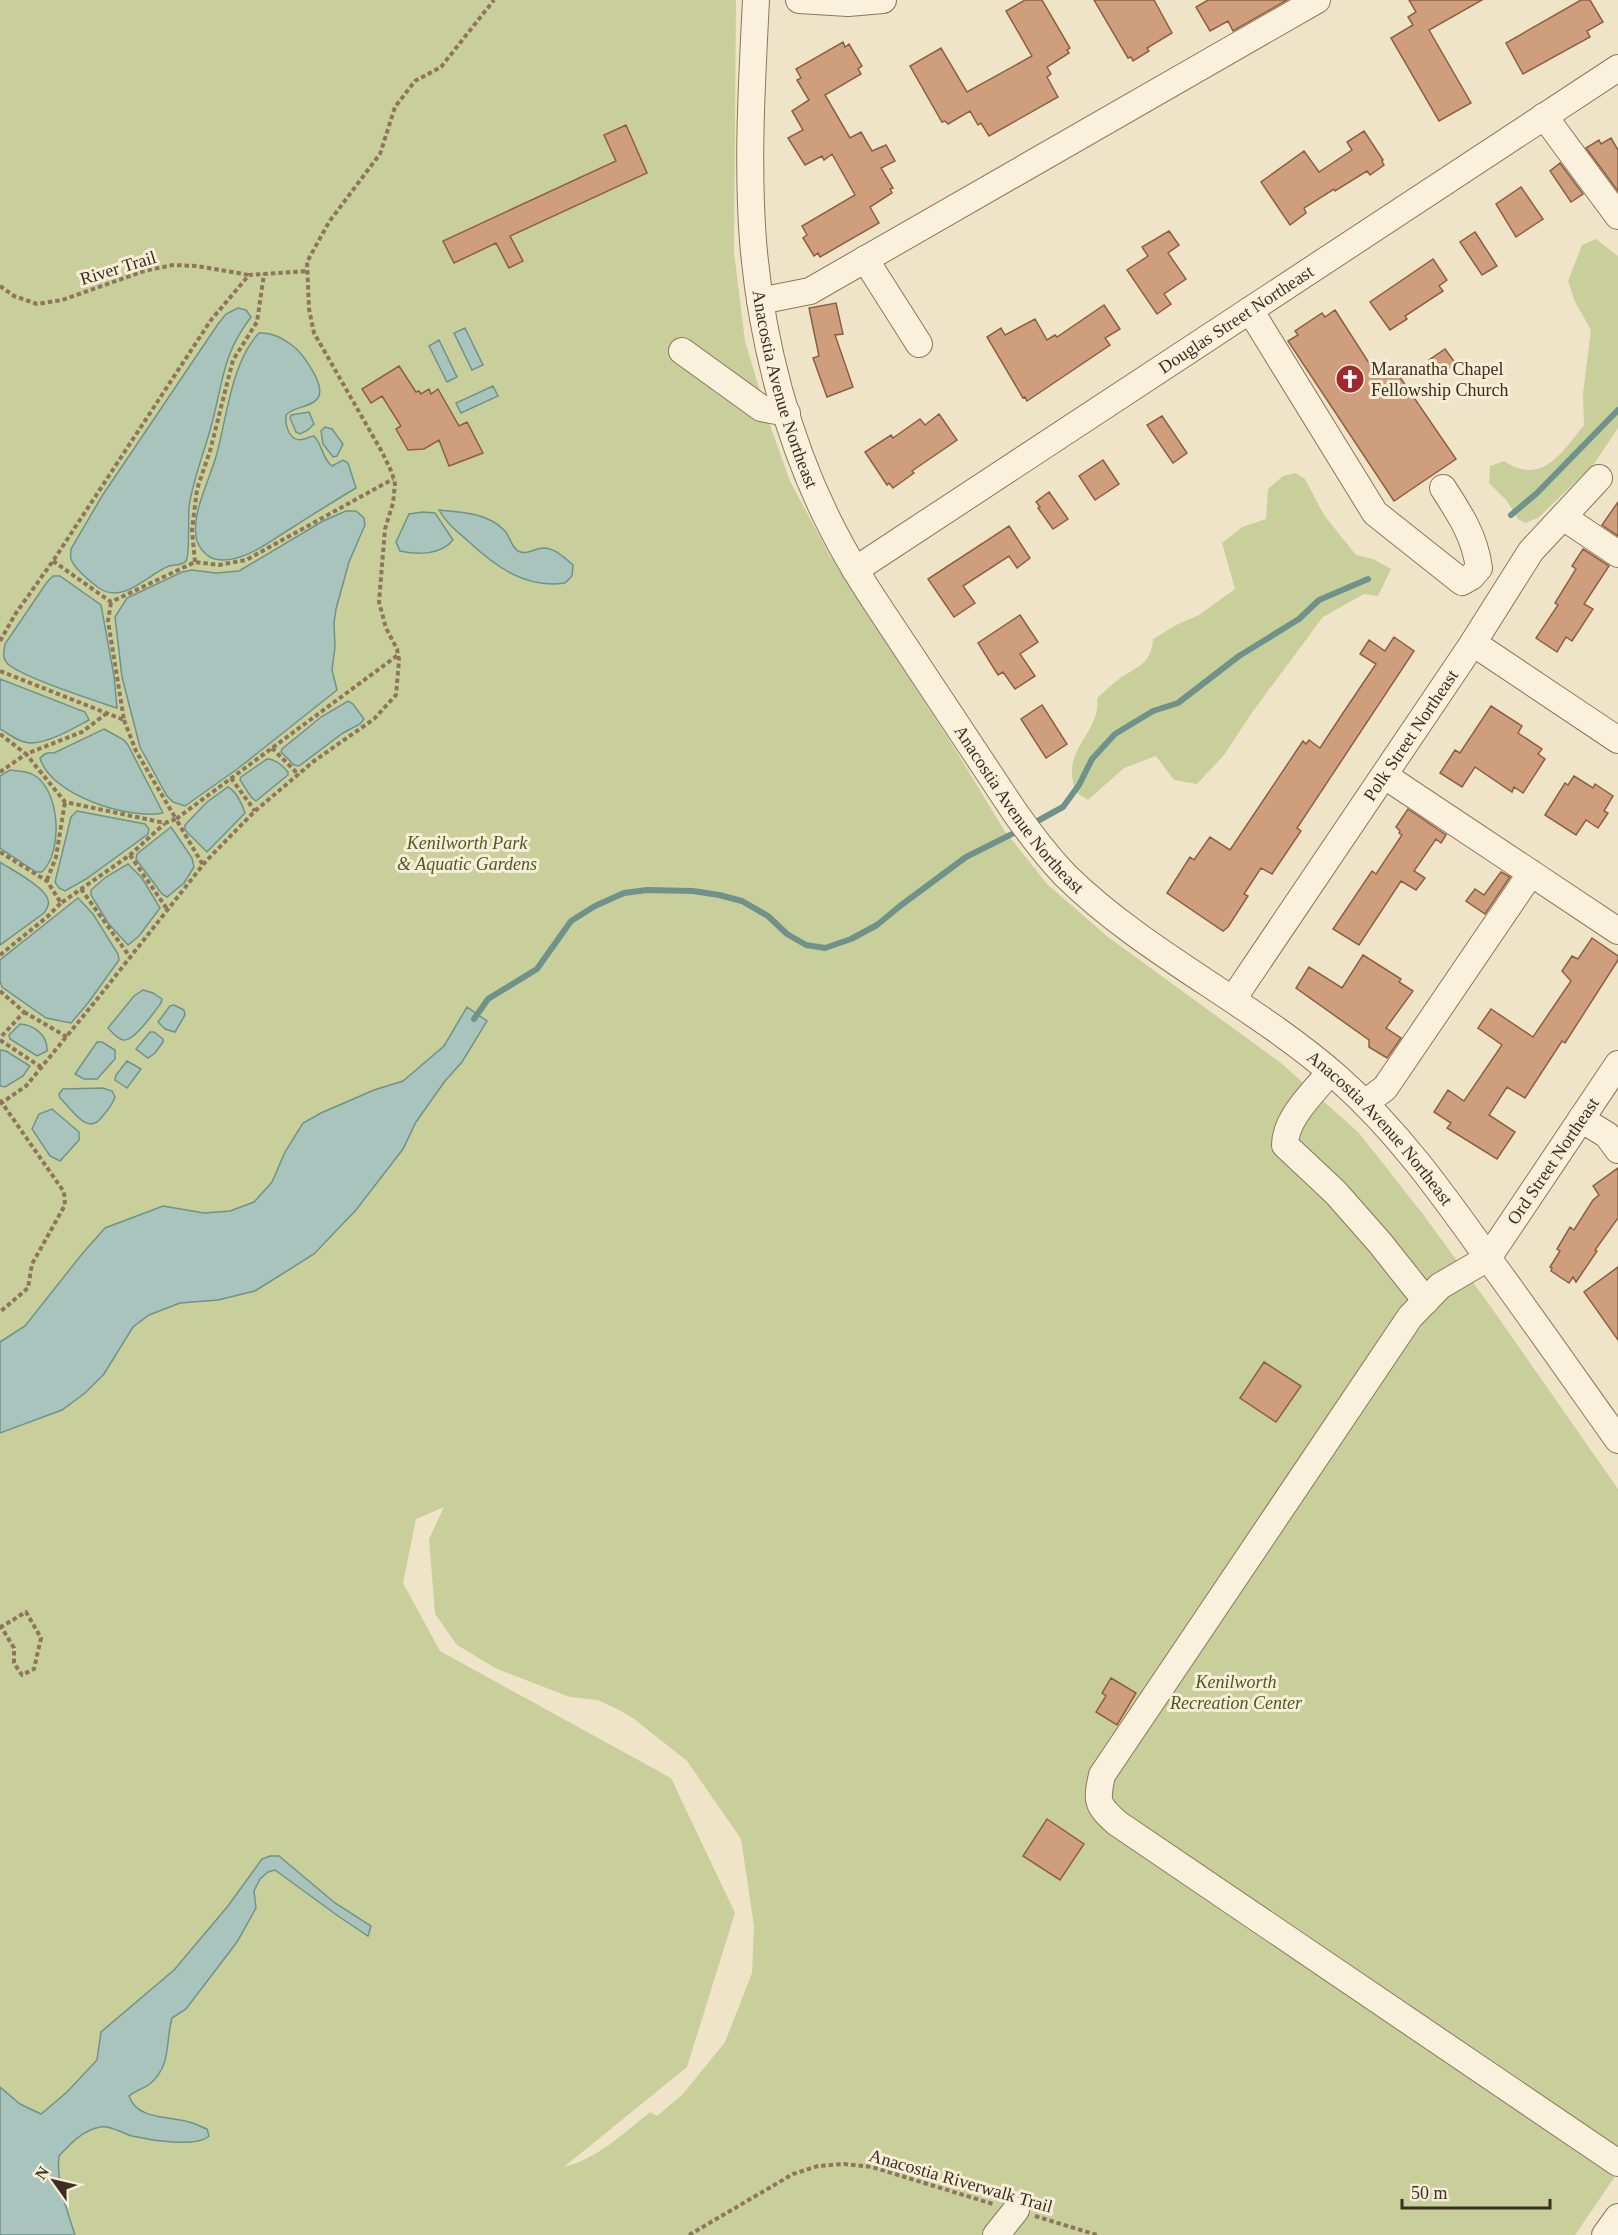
<svg xmlns="http://www.w3.org/2000/svg" width="1618" height="2235" viewBox="0 0 1618 2235" font-family="Georgia,serif">
	<rect width="100%" height="100%" fill="#f0e4c8"/>
	<!-- green -->
	<path fill="#c9cf9b" fill-rule="evenodd" d="M0 0H736L734 252 745 341 771 428 790 481 830 556 955 749 1004 830 1047 884 1108 937 1281 1063 1359 1133 1422 1213 1491 1307 1618 1489V2172L1575 2235H74L0 2125V1433L62 1410 85 1393 120 1350 133 1327 149 1315 82 1254 25 1326 0 1342ZM444 1507 429 1539 435 1614 457 1645 497 1669 570 1697 598 1700 623 1712 634 1719 687 1761 741 1839 754 1926 752 1973 725 2042 683 2094 657 2116 650 2112C623 2134 598 2158 564 2167L687 2067 735 1913 671 1778 440 1651 403 1583 416 1519Z
		M1596 239 1618 256V428L1594 464 1538 518 1525 523 1518 519 1507 501 1489 483 1490 466 1504 461C1542 487 1563 451 1584 425L1583 393 1591 330 1575 302 1568 281 1582 245Z
		M1296 473 1305 479 1324 515 1356 555 1373 559 1391 569 1378 596 1364 594 1323 617 1253 711 1224 755 1197 784 1174 780 1156 756 1124 768 1088 800 1074 791C1074 784 1071 775 1072 768 1075 742 1101 725 1097 698 1104 692 1111 685 1119 679 1137 666 1151 665 1153 639L1178 624 1199 615 1235 589 1222 543 1242 527 1266 519 1268 489 1283 476Z"/>
	<!-- water -->
	<path fill="#a9c4bc" stroke="#6f938a" stroke-width="1.5" d="M238 308 246 310 251 317C242 329 234 342 229 356 221 378 218 401 212 423 205 451 193 478 189 507 188 518 190 556 186 561 182 566 175 564 169 566 148 574 123 605 99 588 91 582 74 568 71 559 70 556 71 552 71 549L102 496 218 324 226 314Z
		M465 328 483 365 472 370 454 333Z
		M259 333C271 332 283 338 293 346 303 354 326 385 318 398 311 408 294 406 286 415 285 427 290 443 304 439 308 438 311 436 314 436 323 445 322 459 332 466L343 460 348 463 356 488C334 501 312 515 290 529 270 541 241 565 215 559 206 557 197 546 196 536 192 511 211 477 217 453 227 416 232 361 259 333Z
		M439 340 457 377 447 382 429 346Z
		M493 386 498 396 461 413 456 403Z
		M309 412 314 424 308 430 300 434 296 432 290 418 291 415Z
		M325 427 332 429 343 444 337 456 333 457 323 444 321 431Z
		M439 510C462 512 488 513 505 531 510 537 511 546 518 551 527 556 536 547 545 548 556 549 565 558 573 565L572 576 565 583C525 589 495 566 468 541 457 531 447 524 439 510Z
		M346 511H356L364 518 365 525 349 562 336 609 334 623 335 647 332 670 337 690 240 767 185 806 173 802 167 796 140 747 122 677 115 617 127 598 182 572 192 570 216 573 239 571 323 521Z
		M423 512 435 513 453 540C441 555 417 555 400 551L396 542 409 514Z
		M53 576H60L101 605 114 676 117 708C96 701 20 677 7 663 2 658 4 651 5 644L47 582Z
		M0 679 85 712 89 720C74 728 49 743 31 743 20 743 9 734 0 729Z
		M348 701 353 704 364 719 360 724 343 733 299 766 294 765 281 752 282 749 321 717Z
		M104 729 124 740 128 745 163 813C129 820 50 795 40 758 45 753 48 752 54 753Z
		M267 759C275 759 283 766 288 772V775L256 801 251 797 240 780 241 777Z
		M10 770C19 771 29 771 37 777 60 795 63 851 42 872H36L0 848V776Z
		M228 787C237 792 242 804 245 813L207 852 185 830V825L207 802Z
		M77 811 145 824 149 829 148 834 86 879 65 891 59 888 55 882 71 817Z
		M171 827 192 858 194 867 184 883 167 897 162 894 136 859 137 854Z
		M0 862C12 870 45 887 48 900 50 905 46 910 44 913L0 945Z
		M128 864 142 878 160 908 139 936 128 945 108 923 91 895V890L106 877Z
		M78 898 93 914 118 954 119 960 88 1003 71 1023 46 1018 2 987 0 981V960Z
		M143 990 153 993 162 999 161 1003C154 1012 134 1042 123 1040 117 1039 112 1032 108 1028L134 996Z
		M174 1005 184 1010 185 1015 175 1032 165 1029 158 1022 170 1006Z
		M467 1007 487 1021 462 1062 445 1081 416 1122 403 1149 356 1210 314 1254 255 1291 218 1300 180 1303 149 1315 133 1327 104 1374 85 1393 62 1410 0 1433V1342L25 1326 82 1254 105 1228 163 1206 204 1213 230 1211 254 1202 272 1182 285 1152 303 1123 321 1113 374 1090 403 1081 444 1046Z
		M20 1024C34 1025 48 1035 47 1051L37 1056 10 1039 9 1035Z
		M150 1032H154L163 1039V1042L155 1053 148 1058 136 1049Z
		M97 1042H102L115 1050V1059L97 1079H84L75 1074Z
		M0 1050 6 1051 30 1066 23 1076 5 1087 0 1086Z
		M127 1061 141 1069 127 1088 115 1080 116 1075Z
		M103 1088 112 1091 115 1097C112 1106 107 1111 101 1118 87 1136 71 1108 60 1098L59 1094 63 1089Z
		M52 1109 79 1132V1140L60 1161 50 1156 32 1129 39 1114Z
		M270 1856H279L335 1903 371 1926 368 1936 338 1916 275 1870 268 1872 260 1879 254 1891 256 1908 237 1942 186 2009 172 2018C165 2044 172 2064 150 2084 143 2089 136 2090 129 2096 137 2120 169 2116 189 2122 195 2123 201 2127 207 2129L209 2136C196 2148 149 2140 132 2136 122 2133 110 2125 100 2127 83 2130 70 2144 59 2156 56 2182 67 2210 75 2235H0V2087L20 2104 41 2114 67 2092 97 2060 101 2032 174 1970 228 1906 262 1859Z"/>
	<g fill="none" stroke-linecap="round" stroke-linejoin="round">
		<!-- stream -->
		<path stroke="#6f938a" stroke-width="6" d="M1511 515 1537 493 1618 410
			M1032 824 1063 807 1079 785 1092 759 1115 734 1153 711 1178 703 1239 656 1299 619 1319 600 1368 579
			M474 1019 488 999 537 969 571 921 595 906 624 893 647 890 693 891 719 895 742 901 768 916 787 934 806 945 825 948 851 939 877 925 900 906 966 857 1020 830"/>
	</g>
	<!-- building -->
	<path fill="#cf9f7d" stroke="#8d5f41" stroke-width="1.5" d="M1025 0H1042L1070 48 1067 50 1069 53 1047 67 1051 74 1047 77 1058 97 989 136 981 123 978 125 970 111 948 124 945 121 942 122 910 66 941 48 967 92 1032 56 1006 11Z
		M1094 0H1154L1172 33 1147 48 1149 51 1133 61 1131 57 1128 58Z
		M1208 0H1287L1233 31 1228 21 1210 31 1196 7Z
		M1409 0H1482L1429 30 1471 103 1439 121 1391 38 1413 25 1408 17 1416 12Z
		M1581 0H1590L1603 22 1587 31 1590 37 1523 74 1506 43Z
		M843 42 845 47 849 44 862 66 858 69 861 74 825 95 850 138 861 132 872 151 886 145 895 161 881 168 893 188 890 189 892 193 870 207 879 223 820 257 818 253 814 256 803 238 807 235 802 226 855 195 832 154 824 160 822 156 805 165 788 138 803 130 792 111 809 100 797 80 801 78 796 69Z
		M626 125 647 173 510 236 523 261 509 268 496 243 454 263 443 241 616 161 604 135Z
		M1364 131 1383 160 1382 161 1384 165 1370 175 1367 171 1335 191 1334 189 1304 208 1306 213 1290 225 1261 182 1304 151 1319 172 1352 150 1347 142Z
		M1611 138 1618 150V191L1586 148 1599 140 1601 144Z
		M1560 163 1583 194 1571 202 1550 171Z
		M1521 187 1543 219 1516 237 1496 204Z
		M1169 231 1179 245 1168 253 1186 279 1164 294 1171 304 1157 314 1127 270 1148 256 1142 247Z
		M1475 232 1497 266 1482 275 1460 242Z
		M1433 259 1447 280 1439 286 1443 291 1405 316 1407 319 1390 330 1370 302Z
		M836 303 843 334 835 335 853 387 827 397 813 358 819 356 809 308Z
		M1104 305 1120 329 1105 338 1110 345 1027 401 1025 397 1023 398 987 337 1001 328 1005 335 1035 319 1047 340 1055 335 1057 337Z
		M1335 310 1376 374 1391 364 1456 459 1394 501 1288 341 1298 335 1295 331 1322 313 1325 317Z
		M1445 349 1456 364 1439 375 1429 360Z
		M399 366 416 392 419 391 421 394 429 389 431 394 438 389 459 426 467 422 483 453 449 466 439 440 424 449 408 450 396 429 401 426 382 396 371 403 362 389Z
		M939 414 957 440 912 471 914 473 893 488 889 483 887 485 865 452 891 435 893 438 920 419 925 425Z
		M1162 416 1187 453 1173 463 1147 425Z
		M1103 460 1119 484 1095 500 1079 476Z
		M1049 492 1068 519 1053 529 1038 508 1040 507 1036 502Z
		M1618 502V536L1602 525Z
		M1009 526 1030 558 1017 568 1009 556 963 586 975 603 954 617 928 579Z
		M1583 549 1609 566 1584 604 1593 609 1572 641 1566 637 1557 652 1536 638 1558 605 1555 603 1576 569 1572 566Z
		M1020 615 1038 642 1020 654 1035 676 1015 689 1003 672 998 675 978 643Z
		M1394 637 1414 651 1297 828 1301 831 1272 874 1261 868 1244 894 1248 896 1228 927 1223 931 1167 893 1190 857 1194 860 1210 837 1230 850 1303 741 1306 744 1309 740 1320 748 1341 716 1376 664 1360 654 1369 640 1385 651Z
		M1042 705 1067 744 1046 758 1021 719Z
		M1491 706 1522 726 1518 733 1542 749 1538 754 1545 759 1523 793 1514 787 1512 792 1475 767 1462 787 1440 773 1455 750 1460 753Z
		M1574 776 1593 788 1595 784 1613 796 1604 811 1608 813 1598 828 1586 820 1576 835 1545 815 1565 783 1568 785Z
		M1408 809 1446 835 1441 843 1436 839 1414 871 1425 878 1416 890 1401 881 1359 945 1333 929 1372 871 1376 874 1402 835 1399 833 1400 831 1396 827Z
		M1501 872 1510 877 1485 914 1466 901 1475 889 1484 895Z
		M1592 938 1618 956V960L1565 1043 1562 1041 1525 1098 1507 1087 1489 1115 1515 1132 1497 1159 1447 1128 1451 1123 1434 1112 1448 1090 1464 1101 1502 1045 1478 1028 1491 1009 1533 1037 1571 981 1562 971 1572 956 1578 959Z
		M1363 955 1401 979 1399 982 1413 991 1386 1028 1401 1038 1387 1058 1369 1047V1040L1296 988 1309 967 1342 988Z
		M1618 1168V1218L1595 1250 1597 1251 1576 1282 1573 1277 1569 1283 1551 1271 1552 1268 1550 1267 1560 1251 1557 1249 1570 1227 1574 1230 1593 1200 1599 1195 1593 1186Z
		M1618 1267V1340L1584 1292Z
		M1264 1362 1301 1386 1276 1422 1240 1398Z
		M1111 1678 1136 1693 1117 1725 1096 1712 1106 1696 1102 1693Z
		M1047 1819 1084 1844 1060 1880 1023 1856Z"/>
	<g fill="none" stroke-linecap="round" stroke-linejoin="round">
		<!-- minor casing -->
		<g stroke="#8d765c" stroke-width="28">
			<g id="minor">
				<path id="s1" d="M756 0C752 80 747 161 753 241 761 340 788 444 834 532 855 573 881 610 906 648 942 702 978 757 1014 811 1030 834 1046 855 1065 875 1145 954 1253 1003 1338 1078 1399 1132 1444 1196 1491 1262 1534 1321 1576 1381 1618 1440"/>
				<path d="M799 0 848 3 883 0"/>
				<path d="M1544 116 1618 216"/>
				<path d="M865 259 919 344"/>
				<path d="M760 301 810 291 1317 0"/>
				<path d="M1250 310 1375 513 1462 582 1471 577 1479 568C1475 537 1460 514 1443 488"/>
				<path d="M682 351 761 408 787 413"/>
				<path d="M1563 517 1618 554"/>
				<path id="s2" d="M855 570 1618 68"/>
				<path d="M1473 643 1618 740"/>
				<path d="M1385 776 1618 931"/>
				<path id="s3" d="M1233 999 1473 643 1531 551 1599 478"/>
				<path d="M1618 1064 1488 1258 1440 1286 1410 1317 1102 1775C1096 1802 1097 1805 1117 1823L1618 2163"/>
				<path d="M1330 1072C1314 1092 1285 1118 1285 1145L1336 1193 1380 1243 1426 1301"/>
				<path d="M1365 1103 1385 1088 1531 873"/>
				<path d="M1581 1119 1607 1135 1618 1150"/>
				<path d="M996 2235 1016 2210"/>
				<path d="M1605 2235 1618 2217"/>
			</g>
		</g>
		<!-- path -->
		<path stroke="#8d765c" stroke-width="4" stroke-dasharray="4.5 3" stroke-linecap="butt" d="M0 286 14 296 37 304 62 300 144 271 173 265 197 266 249 275
			M53 561 111 602 195 562 219 565 246 560 393 479
			M195 562 192 530 197 489 210 451 233 360 257 322 264 274
			M0 641 16 613 55 558 211 320 249 275 308 271
			M0 671 124 720 108 621 111 602
			M107 713 82 732 26 754 65 802 165 823 176 819 203 865
			M124 720 136 751 176 819 398 655
			M0 734 26 754 0 772
			M272 748 299 775
			M231 778 255 811
			M0 852 47 881 61 903 130 855 164 824
			M130 855 167 909
			M47 880 56 857 65 802
			M81 889 130 957
			M0 955 47 917 61 903
			M0 991 24 1012 0 1038
			M24 1012 67 1037
			M0 1040 41 1067
			M0 1100 64 1192 65 1205 32 1264 28 1288 0 1312
			M0 1104 26 1086 98 998 206 861 255 811 314 761 374 719 396 695 399 660 397 649 386 628 379 602 385 529 393 503 395 484 392 473 382 452 314 333 309 309 307 262 329 222 380 154 395 107 415 81 441 67 494 0
			M0 1625 14 1648V1663L22 1675 34 1669 41 1638 26 1612 1 1627
			M1035 2216 1097 2235
			M689 2235 793 2174 818 2166 844 2164 872 2167 993 2204"/>
		<!-- minor -->
		<use href="#minor" stroke="#faf1dc" stroke-width="26"/>
	</g>
	<!-- icons -->
	<defs>
		<g id="church-disc" transform="scale(1.5)"><circle r="9.5" fill="#9e2a2b" stroke="#f7eed8"/><path d="M-1.2-6h2.4v3.5h3.3v2.4h-3.3V6h-2.4V-.1h-3.3v-2.4h3.3Z" fill="#fff"/></g>
	</defs>
	<g fill-rule="evenodd">
		<use href="#church-disc" x="1350" y="379"/>
	</g>
	<g text-anchor="middle" stroke-width="6" stroke-linejoin="round" paint-order="stroke">
		<!-- street labels -->
		<g font-size="18" fill="#3d2e20" stroke="#f7eed8">
			<text transform="translate(118 268) rotate(-17)" y="6">River Trail</text>
			<text dy="6" stroke="none"><textPath href="#s2" startOffset="456">Douglas Street Northeast</textPath></text>
			<text dy="6" stroke="none"><textPath href="#s1" startOffset="393">Anacostia Avenue Northeast</textPath></text>
			<text dy="6" stroke="none"><textPath href="#s3" startOffset="318">Polk Street Northeast</textPath></text>
			<text dy="6" stroke="none"><textPath href="#s1" startOffset="879">Anacostia Avenue Northeast</textPath></text>
			<text dy="6" stroke="none"><textPath href="#s1" startOffset="1365">Anacostia Avenue Northeast</textPath></text>
			<text transform="translate(1553 1161) rotate(-56)" y="6">Ord Street Northeast</text>
			<text transform="translate(961 2181) rotate(16)" y="6">Anacostia Riverwalk Trail</text>
		</g>
		<!-- poi labels -->
		<g font-size="18" fill="#3d2e20" stroke="#f7eed8" text-anchor="start">
			<text x="1371" y="375">Maranatha Chapel<tspan x="1371" dy="21">Fellowship Church</tspan></text>
		</g>
		<!-- park labels -->
		<g font-size="18" font-style="italic" fill="#4d5a26" stroke="#f7eed8">
			<text x="467" y="849">Kenilworth Park<tspan x="467" dy="21">&amp; Aquatic Gardens</tspan></text>
			<text x="1236" y="1688">Kenilworth<tspan x="1236" dy="21">Recreation Center</tspan></text>
		</g>
	</g>
	<!-- north arrow -->
	<g transform="translate(54 2181) rotate(304)" stroke="#f7eed8" stroke-width="4.5" paint-order="stroke">
	<path d="M0-4.5L10 22L0 15L-10 22Z" fill="#3d2e20"/>
	<text y="-9" font-size="16" font-weight="bold" text-anchor="middle" fill="#3d2e20">N</text>
	</g>
	<!-- scale -->
	<path d="M1402 2199v9h148v-9" fill="none" stroke="#3d2e20" stroke-width="3"/>
	<text x="1411" y="2199" font-size="18" fill="#3d2e20" stroke="#f7eed8" stroke-width="4.5" paint-order="stroke">50 m</text>
</svg>
